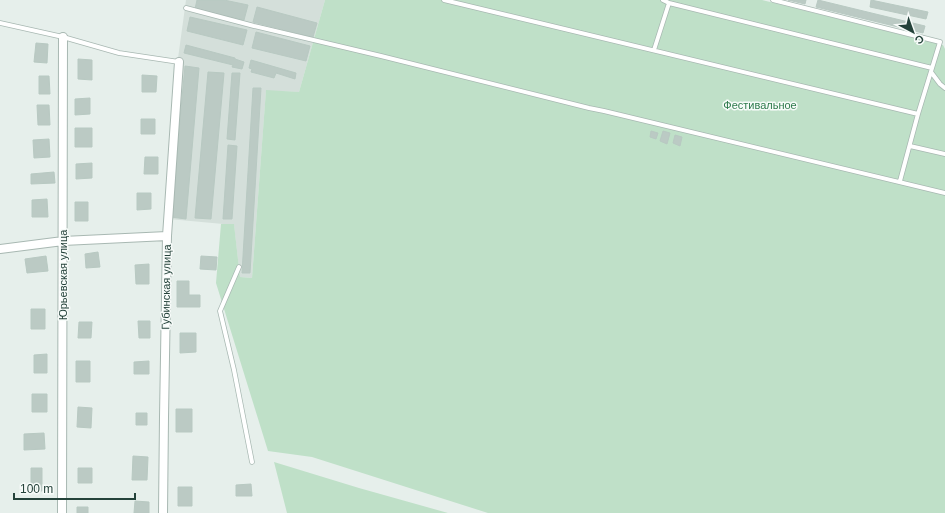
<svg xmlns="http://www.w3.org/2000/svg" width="945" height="513" viewBox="0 0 945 513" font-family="Helvetica,sans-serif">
	<rect width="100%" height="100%" fill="#e6efeb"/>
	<!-- built -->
	<path fill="#d4dfda" d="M186 0H325L299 92 266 91 252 278 240 277 234 225 169 219 172 102Z"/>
	<!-- green -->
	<path fill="#bfe0c8" d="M325 0H762L943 45 945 49V513H488L312 457 268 451 216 283 221 224H234L240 277 252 278 266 90 299 92Z
		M274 462 359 488 448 513H287Z"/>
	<!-- building -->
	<path fill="#bbcac4" stroke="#b8c9c2" d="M197 0H224L248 5 244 20 195 9Z
		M788 0H806L805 4Z
		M818 0 925 26 923 33 816 7Z
		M871 0 928 12 926 19 870 7Z
		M257 7 317 23 313 37 253 22Z
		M190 17 247 30 243 45 187 31Z
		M256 32 310 46 306 61 252 48Z
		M36 43 48 44 47 63 34 62Z
		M186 45 235 58V59L244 62 242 69 232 67 233 65 184 53Z
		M78 59 92 60V80L78 79Z
		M251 60 296 73 295 79 276 73 274 78 251 72 252 69 249 68Z
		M185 66 199 68 186 219 171 217Z
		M208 72 224 73 211 219 195 218Z
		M232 73H240L235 140 227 139Z
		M142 75 157 76 156 92H142Z
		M39 76H49L50 94H39Z
		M253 88H261L250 273H242Z
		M90 98V114L75 115V99Z
		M37 105H49L50 125H38Z
		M141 119H155V134H141Z
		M75 128H92V147H75Z
		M651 131 658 133 656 139 650 137Z
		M663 131 670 133 667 144 660 141Z
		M675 135 682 137 680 146 673 143Z
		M49 139 50 157 34 158 33 140Z
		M228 145 237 146 232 219H223Z
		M145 157H158V174H144Z
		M92 163V178L76 179V164Z
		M54 172 55 183 31 184V174Z
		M137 193H151V209L137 210Z
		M47 199 48 217H32V200Z
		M75 202H88V221H75Z
		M98 252 100 267 86 268 85 254Z
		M46 256 48 271 27 273 25 259Z
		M201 256 217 257 216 270 200 269Z
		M149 264V284H136L135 265Z
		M177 281H189V295H200V307H177Z
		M31 309H45V329H31Z
		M138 321H150V338H139Z
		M79 322H92L91 338H78Z
		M180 333H196V352L180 353Z
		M47 354V373H34V355Z
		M76 361H90V382H76Z
		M149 361V374H134V362Z
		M32 394H47V412H32Z
		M78 407 92 408 91 428 77 427Z
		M176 409H192V432H176Z
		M136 413H147V425H136Z
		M44 433 45 449 24 450V434Z
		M133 456 148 457 147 480H132Z
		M31 468H42V491H31Z
		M78 468H92V483H78Z
		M251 484 252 496H236V485Z
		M178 487H192V506H178Z
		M135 501 149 502V513H134Z
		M77 507H88V513H77Z"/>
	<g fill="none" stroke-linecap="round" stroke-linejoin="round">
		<!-- lane casing -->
		<g stroke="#a8b8b2" stroke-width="5.5">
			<path id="lane" d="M444 0 918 114
				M663 0 669 3 932 68
				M773 0 940 42 918 114 900 181
				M186 8 254 26 381 56 589 108 604 111 945 193
				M0 23 63 37 119 53 179 62
				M654 50 669 3
				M931 72 940 84 945 88
				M910 146 945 154
				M239 267 220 311 234 370 252 462"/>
		</g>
		<!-- street casing -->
		<g stroke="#a8b8b2" stroke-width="10">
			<path id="street" d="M0 249 63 241 167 236
				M62 513 63 37
				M163 513 164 417 167 236 179 62"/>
		</g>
		<!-- lane -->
		<use href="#lane" stroke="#fff" stroke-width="4"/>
		<!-- street -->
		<use href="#street" stroke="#fff" stroke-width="8"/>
	</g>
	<g text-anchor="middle" stroke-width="3" stroke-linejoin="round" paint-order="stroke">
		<!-- park labels -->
		<g font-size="11" fill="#2d7a4b" stroke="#f7fbf9">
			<text x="760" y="109">Фестивальное</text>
		</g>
		<!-- street labels -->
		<g font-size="11" fill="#24423a" stroke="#f7fbf9">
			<text transform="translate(63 275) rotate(-90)" y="4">Юрьевская улица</text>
			<text transform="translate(166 287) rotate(-89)" y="4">Губинская улица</text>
		</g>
	</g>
	<!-- north arrow -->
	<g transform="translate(913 32) rotate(139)" stroke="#f7fbf9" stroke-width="3" paint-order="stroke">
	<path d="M0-3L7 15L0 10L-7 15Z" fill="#24423a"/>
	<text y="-6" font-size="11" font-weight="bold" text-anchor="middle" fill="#24423a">С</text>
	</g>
	<!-- scale -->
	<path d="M14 493v6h121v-6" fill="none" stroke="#24423a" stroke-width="2"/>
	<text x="20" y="493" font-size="12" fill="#24423a" stroke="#f7fbf9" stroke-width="3" paint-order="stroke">100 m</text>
</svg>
